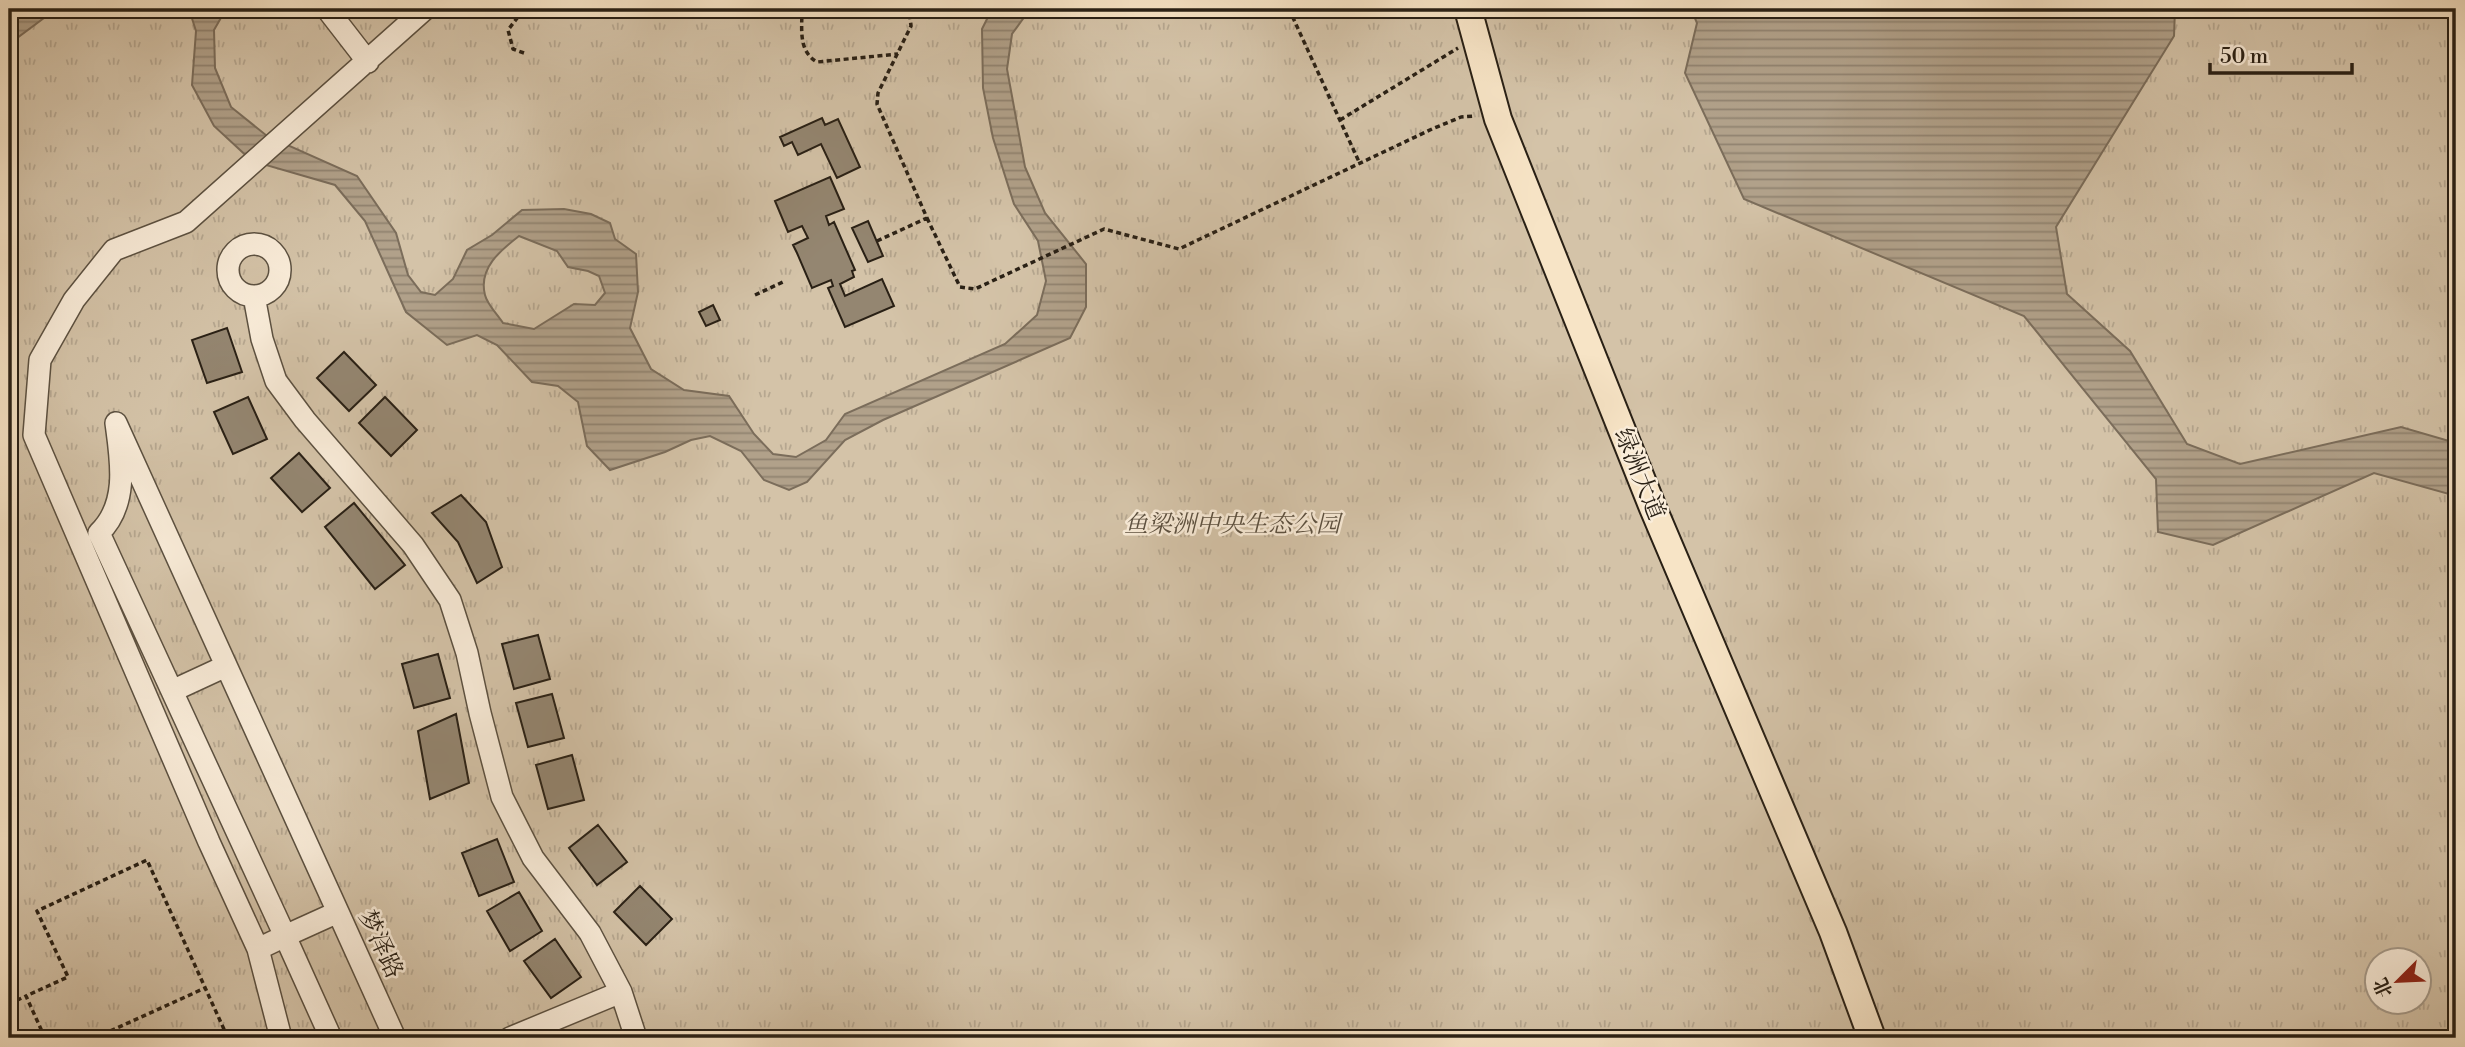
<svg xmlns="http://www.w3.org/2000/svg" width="2465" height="1047" viewBox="0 0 2465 1047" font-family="'Libre Bodoni','Noto Serif SC',serif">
	<defs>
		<pattern id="park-tufts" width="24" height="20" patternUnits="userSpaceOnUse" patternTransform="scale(1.75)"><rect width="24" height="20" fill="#d4c3a8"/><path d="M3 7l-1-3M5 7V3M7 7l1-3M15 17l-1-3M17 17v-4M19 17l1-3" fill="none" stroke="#b6a790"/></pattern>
		<pattern id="water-rules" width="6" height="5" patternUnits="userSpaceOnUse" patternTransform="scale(1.75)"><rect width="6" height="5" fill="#b1a18a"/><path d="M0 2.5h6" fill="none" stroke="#908370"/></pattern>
	</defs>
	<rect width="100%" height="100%" fill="#f7e4c6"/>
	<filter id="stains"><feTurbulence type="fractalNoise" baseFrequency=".00286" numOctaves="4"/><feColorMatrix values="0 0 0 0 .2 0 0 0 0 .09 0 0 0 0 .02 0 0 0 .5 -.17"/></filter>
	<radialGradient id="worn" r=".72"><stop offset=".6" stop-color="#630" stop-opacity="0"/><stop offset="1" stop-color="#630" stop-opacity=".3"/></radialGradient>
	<!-- park -->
	<path fill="url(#park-tufts)" stroke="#7e725e" stroke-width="2" fill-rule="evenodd" d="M9 9H2456V1038H9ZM2378 960H2420V1002H2378Z"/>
	<!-- water -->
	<path fill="url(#water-rules)" stroke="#7b6d5b" stroke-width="2" fill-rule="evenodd" d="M9 9H56L17 38 9 41Z
		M189 9H226L214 30 215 68 231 107 267 136 357 176 396 233 408 275 421 292 435 295 453 279 467 250 492 235 522 210 564 209 591 214 610 223 615 239 636 254 638 292 630 328 651 369 684 390 729 396 754 434 773 454 796 457 826 440 845 414 1005 344 1037 315 1046 281 1038 241 1014 204 993 138 983 88 982 29 992 9H1030L1012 34 1007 69 1025 167 1045 213 1086 264V307L1070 338 883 420 845 440 807 482 789 490 764 480 741 451 710 436 691 440 665 452 610 470 587 446 578 402 558 386 532 382 497 345 477 335 447 345 406 312 365 221 335 185 252 161 214 126 192 85 196 31ZM519 236 557 251 568 267 588 271 599 276 605 293 595 305 574 304 534 329 503 323C497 314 487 304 485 295 478 268 501 250 519 236Z
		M1691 9H2175L2174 36 2056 227 2067 294 2130 351 2187 444 2240 464 2401 427 2456 443V496L2374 473 2213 545 2158 532 2156 479 2024 316 1744 199 1685 73 1697 23Z"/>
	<!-- building -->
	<path fill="#948671" stroke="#292015" stroke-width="2" d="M822 118 825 125 838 119 860 167 837 178 821 144 798 155 792 142 784 146 780 137Z
		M830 177 844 209 826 216 829 225 834 222 855 270 852 271 854 277 840 284 845 296 882 279 894 306 845 327 828 288 833 286 831 280 812 288 797 253 793 245 808 238 802 226 788 232 775 201Z
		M868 221 883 256 868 262 852 228Z
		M713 305 720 320 706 326 699 312Z
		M227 328 242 372 207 383 192 340Z
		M344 352 376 385 349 411 317 378Z
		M248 397 267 439 233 454 214 412Z
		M385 397 417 430 391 456 359 423Z
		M299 453 330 488 302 512 271 478Z
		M461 495 486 522 502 567 477 583 458 542 432 513Z
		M354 503 405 565 375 589 325 527Z
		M538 635 550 679 514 689 502 644Z
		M438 654 450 698 414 708 402 664Z
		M552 694 564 738 528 747 516 703Z
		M456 714 469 783 430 799 418 731Z
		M572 755 584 800 548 809 536 765Z
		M598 825 627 862 597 885 569 848Z
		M497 839 514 882 479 896 462 853Z
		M640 886 672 919 646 945 614 912Z
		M519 892 542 931 510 951 487 911Z
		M555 939 581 977 551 998 524 961Z"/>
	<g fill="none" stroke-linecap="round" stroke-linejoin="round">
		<!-- minor casing -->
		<g stroke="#5c5141" stroke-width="24">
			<path id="minor" d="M327 9 368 62
				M228 270a26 26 0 1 1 52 0a26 26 0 1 1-52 0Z
				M254 296 262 339 276 381 305 420 413 545 450 600 467 653 480 713 502 797 533 858 590 933 621 992 636 1038
				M172 691 226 666
				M258 949 285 936 99 533C129 504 121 460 116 423L338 912
				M281 1038 258 949 209 842 34 435 40 360 74 300 114 250 186 222 425 9
				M331 1038 285 936 338 912 395 1038
				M510 1038 621 992"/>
		</g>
		<!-- major casing -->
		<g stroke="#292015" stroke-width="30">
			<path id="major" d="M1468 9 1498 119 1653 508 1833 932 1872 1038"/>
		</g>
		<!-- path -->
		<path stroke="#292015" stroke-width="3.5" stroke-dasharray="5 3.5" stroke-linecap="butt" d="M802 9C802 29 798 51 817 62L898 54
			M1289 9 1360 164
			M524 53 513 49 508 30 524 9
			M1340 120 1458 48
			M927 218 960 287 975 289 1104 229 1179 249 1432 129 1461 117 1474 116
			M877 241 927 218 877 104 878 93 911 26 909 9
			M755 295 785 281
			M9 1004 26 996
			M45 1038 26 996 68 977 37 911 147 860 228 1038
			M95 1038 205 988"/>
		<!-- minor -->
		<use href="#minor" stroke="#faedda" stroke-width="21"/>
		<!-- major -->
		<use href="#major" stroke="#f7e4c6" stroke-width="26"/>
	</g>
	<g text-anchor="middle" stroke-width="5" stroke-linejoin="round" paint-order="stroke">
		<!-- street labels -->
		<g font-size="24" fill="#292015" stroke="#faedda">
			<text transform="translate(1640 474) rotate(68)" y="8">绿洲大道</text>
			<text transform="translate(381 944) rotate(65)" y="8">梦泽路</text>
		</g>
		<!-- park labels -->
		<g font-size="24" font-style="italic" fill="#5c5141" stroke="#faedda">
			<text x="1232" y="532">鱼梁洲中央生态公园</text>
		</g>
	</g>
	<!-- margin -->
	<rect width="2465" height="1047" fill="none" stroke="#f7e4c6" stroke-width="35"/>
	<rect x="10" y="10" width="2444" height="1026" fill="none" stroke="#292015" stroke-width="3.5"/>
	<rect x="18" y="18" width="2430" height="1012" fill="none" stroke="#292015" stroke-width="2"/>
	<!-- north arrow -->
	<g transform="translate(2398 981) rotate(246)"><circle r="33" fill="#faedda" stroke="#a69b8b" stroke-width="2"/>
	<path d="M0-5L12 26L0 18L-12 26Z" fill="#8f2418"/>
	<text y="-10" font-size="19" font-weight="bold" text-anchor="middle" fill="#292015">北</text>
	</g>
	<!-- scale -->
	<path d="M2210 63v10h142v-10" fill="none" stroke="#292015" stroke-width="3.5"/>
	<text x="2220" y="63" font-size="21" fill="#292015" stroke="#faedda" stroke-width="5" paint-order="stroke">50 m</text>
	<rect width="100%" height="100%" filter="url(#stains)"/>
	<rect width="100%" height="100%" fill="url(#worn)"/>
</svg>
